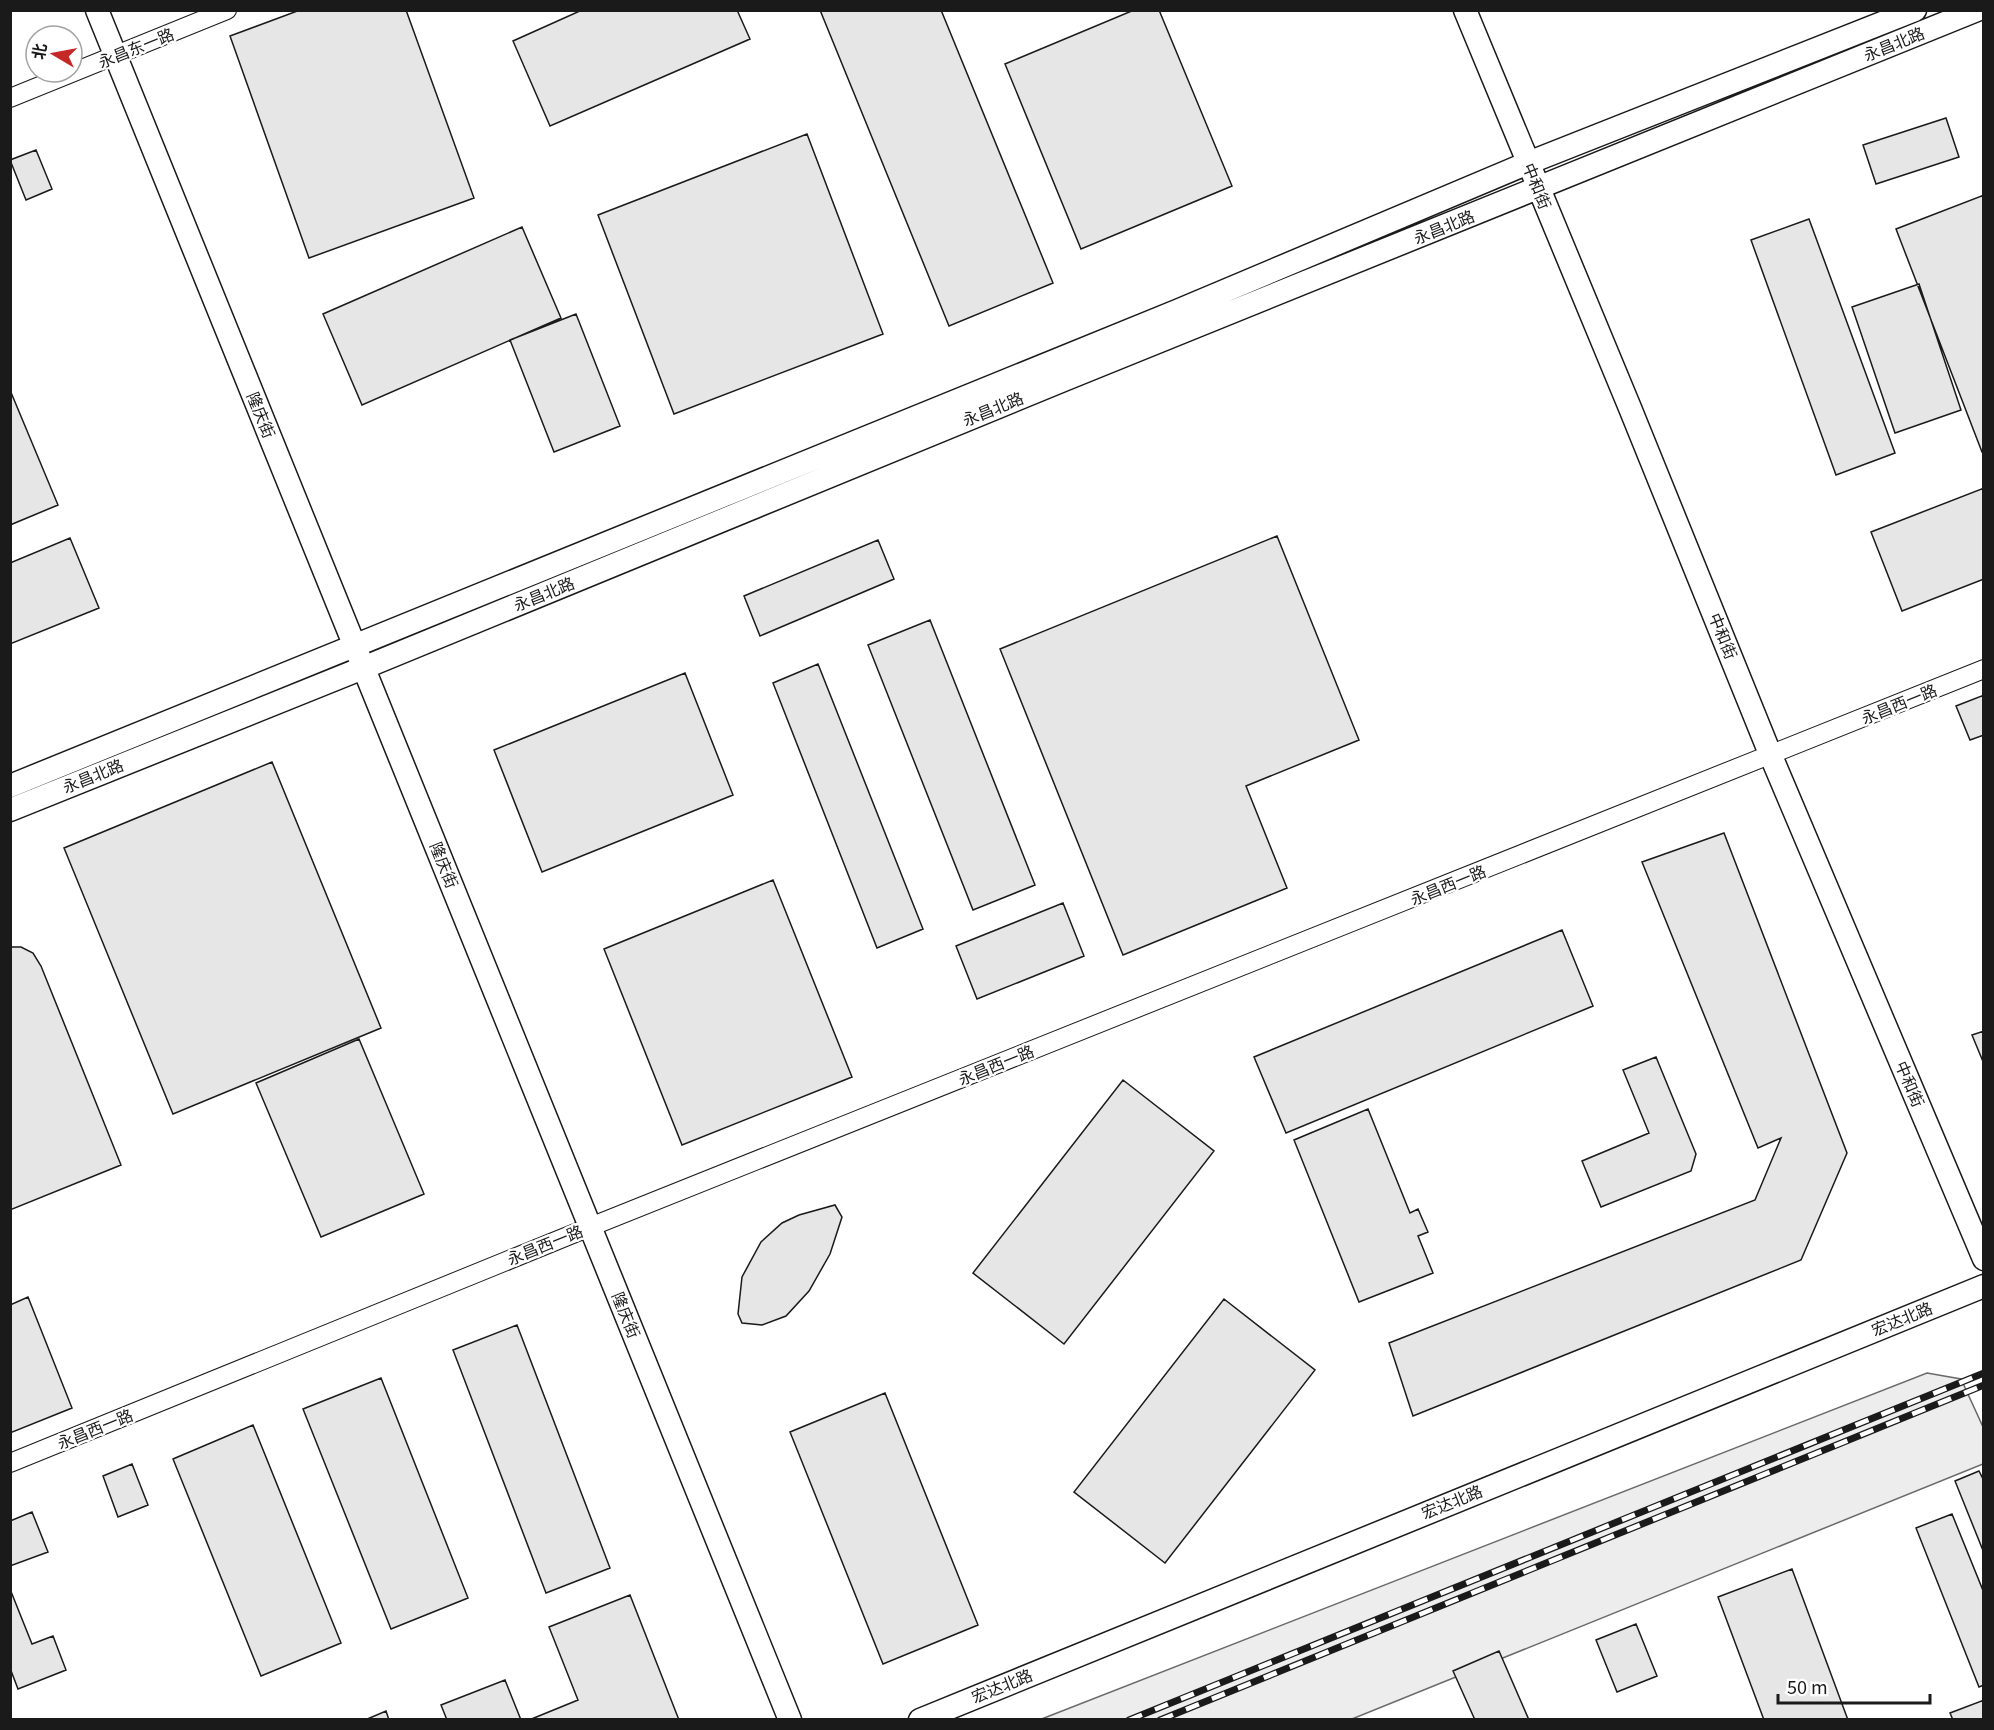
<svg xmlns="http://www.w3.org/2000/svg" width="1994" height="1730" viewBox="0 0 1994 1730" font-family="Georgia,'Noto Sans SC',serif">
	<rect width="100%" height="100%" fill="#fff"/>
	<!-- built -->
	<path fill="#ededed" stroke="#6a6a6a" stroke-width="1.5" d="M1927 1373 1961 1379 1983 1427V1464L1352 1719 1039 1720Z"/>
	<!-- building -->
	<path fill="#e6e6e6" stroke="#1a1a1a" stroke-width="1.5" d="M300 10H406L474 198 309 258 230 36Z
		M582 10H737L750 39 550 126 513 41Z
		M820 10H941L1053 283 949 326Z
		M1134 10H1159L1232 186 1081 249 1005 64Z
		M1946 118 1959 157 1876 184 1863 145Z
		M807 134 883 334 674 414 598 215Z
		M36 150 52 189 26 200 10 160Z
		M1984 195V452H1982L1896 229Z
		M1809 219 1895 453 1836 475 1751 240Z
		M522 227 561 318 362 405 323 314Z
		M1919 284 1961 410 1895 433 1852 307Z
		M576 314 620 426 554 452 510 340Z
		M10 390 58 505 10 525Z
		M1984 488V579L1902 611 1871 532Z
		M1277 536 1359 740 1246 786 1287 888 1123 955 1000 649Z
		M70 538 99 608 10 644V563Z
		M878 540 894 579 760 636 744 596Z
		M930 620 1035 885 973 910 868 645Z
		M818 664 923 929 877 948 773 683Z
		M685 673 733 795 542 872 494 750Z
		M1984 695V735L1970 740 1956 706Z
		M272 762 381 1028 173 1114 64 848Z
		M1724 833 1847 1153 1801 1260 1413 1416 1389 1343 1755 1200 1781 1138 1758 1148 1642 862Z
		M773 880 852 1077 682 1145 604 949Z
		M1063 903 1084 956 977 999 956 946Z
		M1562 930 1593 1006 1286 1133 1254 1057Z
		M10 947H21L33 953 41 966 121 1165 10 1210Z
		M1984 1031V1064L1972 1035Z
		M359 1039 424 1194 321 1237 256 1083Z
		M1656 1057 1696 1154 1691 1171 1601 1207 1582 1161 1649 1133 1623 1070Z
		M1123 1080 1214 1151 1064 1344 973 1273Z
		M1368 1109 1410 1213 1418 1209 1428 1232 1418 1236 1433 1273 1359 1302 1294 1140Z
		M835 1205 842 1217 830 1254 809 1291 786 1316 762 1325 742 1323 738 1314 742 1277 761 1242 782 1223 799 1215Z
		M28 1297 72 1408 10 1433V1305Z
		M1224 1299 1315 1370 1165 1563 1074 1492Z
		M517 1325 610 1568 546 1593 453 1350Z
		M381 1378 468 1598 391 1629 303 1409Z
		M885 1393 978 1625 883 1664 790 1432Z
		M253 1425 341 1643 261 1676 173 1459Z
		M132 1464 148 1505 118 1517 103 1476Z
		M1979 1471 1984 1481V1553L1955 1481Z
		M32 1512 48 1552 10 1566V1521Z
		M1952 1514 1984 1593V1685L1979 1687 1916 1528Z
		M1792 1569 1848 1720H1764L1718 1597Z
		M10 1589 32 1644 53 1636 66 1670 18 1689 10 1668Z
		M630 1595 679 1720H529L578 1700 549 1627Z
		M1636 1624 1657 1676 1617 1692 1596 1640Z
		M1499 1651 1529 1720H1475L1453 1671Z
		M505 1680 521 1720H447L441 1705Z
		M1984 1700V1720H1953L1950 1713Z
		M386 1711 389 1720H365Z"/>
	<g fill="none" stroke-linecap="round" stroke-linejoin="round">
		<!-- minor casing -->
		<g stroke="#1a1a1a" stroke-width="20">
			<path id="minor" d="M10 98 227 10
				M10 1463 590 1227 1984 669"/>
		</g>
		<!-- tertiary casing -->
		<g stroke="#1a1a1a" stroke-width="25">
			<path id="tertiary" d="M97 10 790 1720
				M1465 10 1630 408 1771 756 1984 1259
				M10 786 1177 311 1528 163 1915 10
				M10 810 363 668 1066 379 1977 10
				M920 1720 1984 1286"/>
		</g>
		<!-- minor -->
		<use href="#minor" stroke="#fff" stroke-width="18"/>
		<!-- tertiary -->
		<use href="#tertiary" stroke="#fff" stroke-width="22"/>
		<!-- rail casing -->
		<g stroke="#1a1a1a" stroke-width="7">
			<path id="rail" d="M1129 1720 1984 1373
				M1160 1720 1984 1385"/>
		</g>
		<!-- rail -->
		<use href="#rail" stroke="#fff" stroke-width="4.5" stroke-dasharray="14" stroke-linecap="butt"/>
	</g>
	<g text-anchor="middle" stroke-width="4.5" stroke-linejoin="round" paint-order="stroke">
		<!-- street labels -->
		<g font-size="16" fill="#1a1a1a" stroke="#fff">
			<text transform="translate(1894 44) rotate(-22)" y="6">永昌北路</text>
			<text transform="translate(136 48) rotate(-22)" y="6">永昌东一路</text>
			<text transform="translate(1537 186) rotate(68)" y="6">中和街</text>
			<text transform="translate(1444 227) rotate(-22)" y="6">永昌北路</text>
			<text transform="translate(993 409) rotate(-22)" y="6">永昌北路</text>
			<text transform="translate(261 415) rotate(68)" y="6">隆庆街</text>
			<text transform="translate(544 594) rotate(-22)" y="6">永昌北路</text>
			<text transform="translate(1723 636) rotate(68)" y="6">中和街</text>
			<text transform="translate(1899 704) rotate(-22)" y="6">永昌西一路</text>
			<text transform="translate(93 776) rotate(-22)" y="6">永昌北路</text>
			<text transform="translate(444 865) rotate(68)" y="6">隆庆街</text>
			<text transform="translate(1448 885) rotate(-22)" y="6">永昌西一路</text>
			<text transform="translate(996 1065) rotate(-22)" y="6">永昌西一路</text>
			<text transform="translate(1910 1084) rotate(67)" y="6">中和街</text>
			<text transform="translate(545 1245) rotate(-22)" y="6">永昌西一路</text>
			<text transform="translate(626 1315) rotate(68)" y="6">隆庆街</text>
			<text transform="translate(1902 1319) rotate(-22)" y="6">宏达北路</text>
			<text transform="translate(95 1429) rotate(-22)" y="6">永昌西一路</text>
			<text transform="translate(1452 1502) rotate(-22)" y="6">宏达北路</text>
			<text transform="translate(1002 1686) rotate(-22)" y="6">宏达北路</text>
		</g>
	</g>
	<!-- border -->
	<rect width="1994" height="1730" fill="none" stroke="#1a1a1a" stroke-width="24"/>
	<!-- north arrow -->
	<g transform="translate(54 54) rotate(280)"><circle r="28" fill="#ffffff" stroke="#a3a3a3" stroke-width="1.5"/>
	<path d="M0-4.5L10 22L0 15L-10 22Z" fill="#c62828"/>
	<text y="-9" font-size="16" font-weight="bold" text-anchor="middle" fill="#1a1a1a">北</text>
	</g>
	<!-- scale -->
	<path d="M1778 1694v9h152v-9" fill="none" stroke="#1a1a1a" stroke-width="3"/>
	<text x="1787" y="1694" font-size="18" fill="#1a1a1a" stroke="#ffffff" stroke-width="4.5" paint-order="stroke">50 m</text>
</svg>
